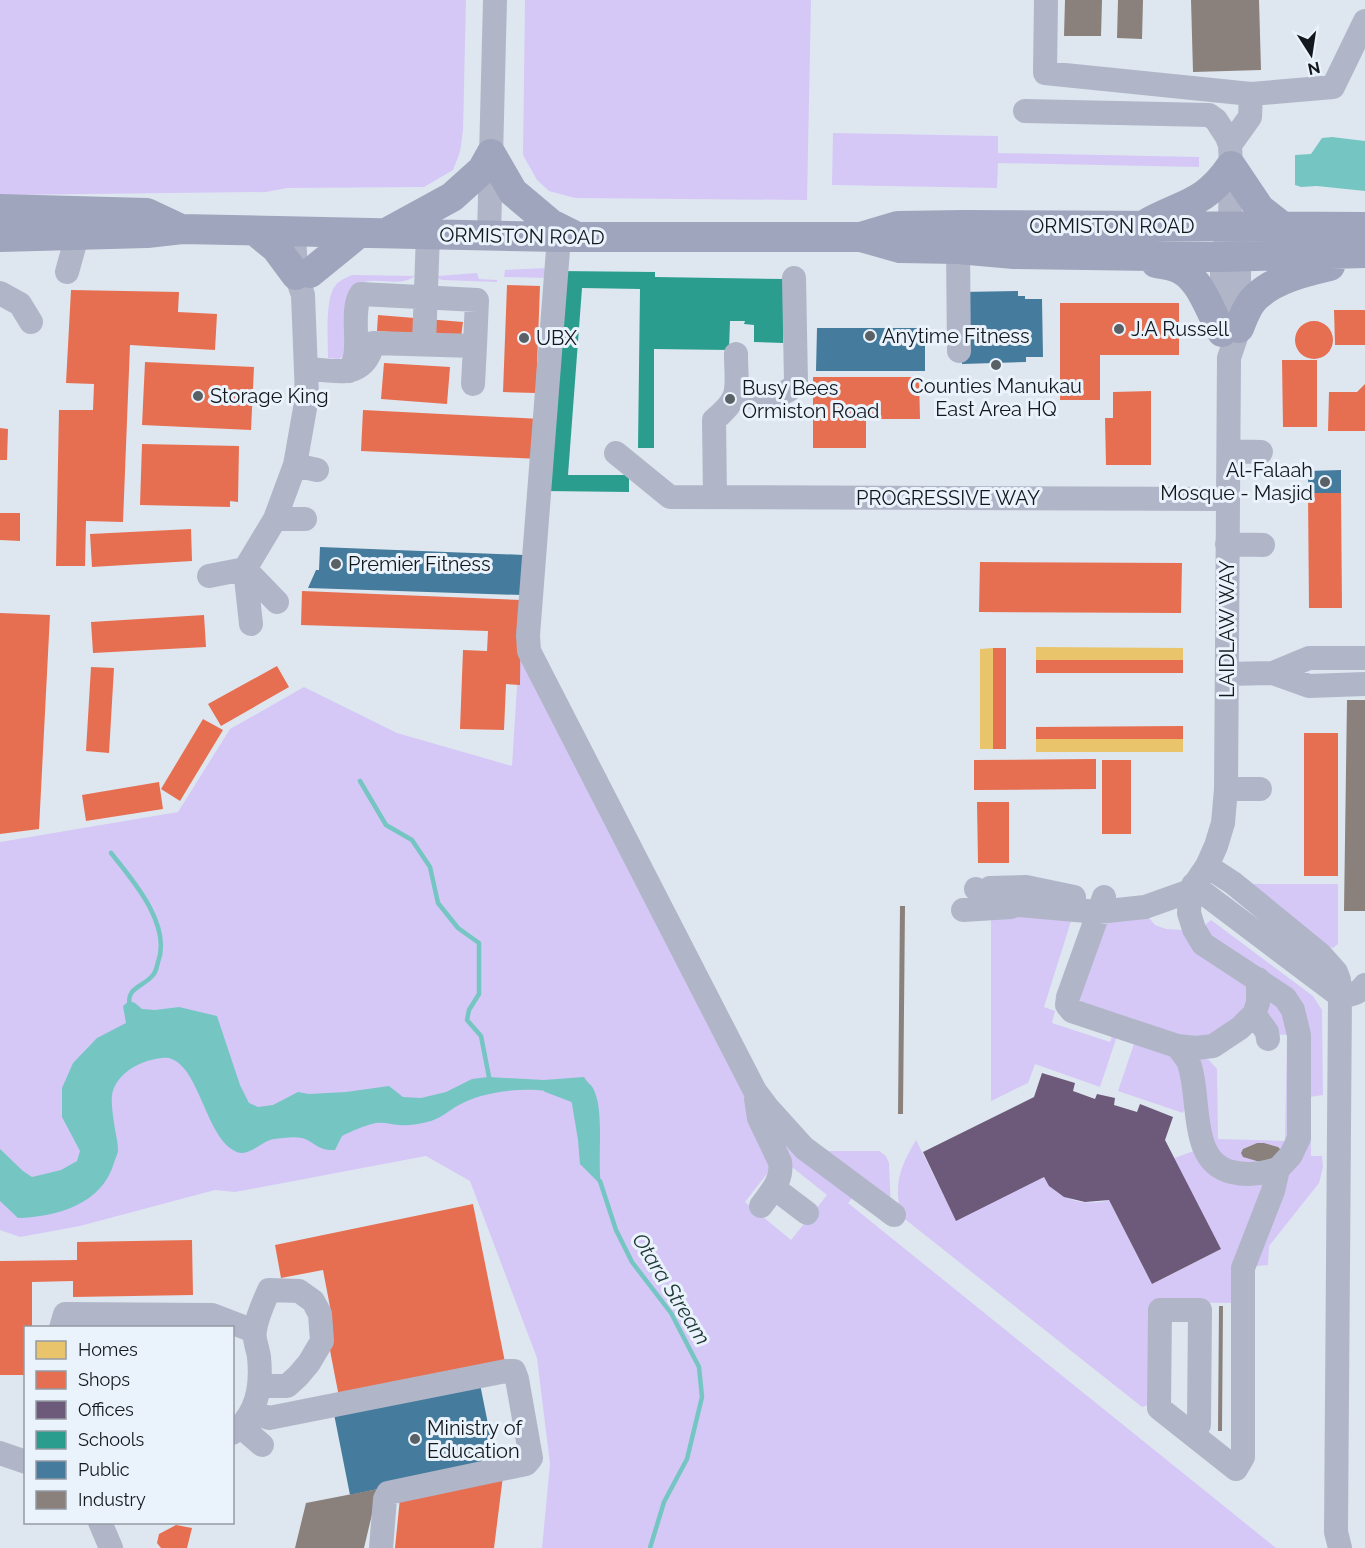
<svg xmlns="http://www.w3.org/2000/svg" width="1365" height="1548" viewBox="0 0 1365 1548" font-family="Raleway,sans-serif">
	<rect width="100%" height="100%" fill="#dee7ef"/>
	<!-- green -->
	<path fill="#d5c8f7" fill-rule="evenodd" d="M0 0H466L463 130 460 152 453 170 424 187 287 188 266 192 0 195Z
		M525 0H811L807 200 575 198 549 191 537 180 523 155Z
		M833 133 998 136V153L1199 157V167L998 163 997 188 832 185Z
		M547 268V278L504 277 505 270Z
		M477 273 479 279 497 280V282L442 280 437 278V276Z
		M352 275 415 276C399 289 374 274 356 285L349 352 339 359 328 358C328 340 325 299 335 286 339 280 346 278 352 275Z
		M519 655 744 1081 773 1166 745 1202 791 1240 827 1195 792 1167 763 1112 857 1193 848 1203 1276 1548H542L550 1464 537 1358 470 1181 426 1156 235 1192 215 1190 80 1226 20 1237 0 1230V842L178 812 230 729 304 687 397 733 512 766Z
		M1250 884H1338V944L1333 948 1329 947Z
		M991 914 1072 918 1044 1007 1055 1011 1052 1023 1110 1042 1114 1032 1118 1033 1100 1087 1035 1064 1028 1083 991 1101Z
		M1146 914 1155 925 1166 929 1183 930 1248 982 1251 995 1236 1020 1207 1036 1187 1037 1081 1002 1079 996 1107 922Z
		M1211 920 1313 996 1322 1010 1323 1095 1310 1097 1311 1156H1322L1323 1167 1319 1183 1269 1246 1268 1265 1246 1267 1282 1188 1304 1028 1218 949 1205 930 1206 924Z
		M1267 989 1293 1031 1292 1140 1278 1162 1233 1167 1212 1146 1197 1055 1209 1060 1217 1069 1218 1139 1285 1141 1287 1035 1273 1034 1265 1016ZM1257 1143H1264L1278 1147 1260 1162 1244 1157 1241 1153 1243 1149Z
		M1136 1038 1177 1057 1188 1098 1183 1113 1118 1091Z
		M916 1140 956 1220 1044 1177C1056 1200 1085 1207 1109 1200L1152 1284 1221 1249 1174 1158 1194 1151 1267 1180 1236 1303 1151 1302 1152 1404 1142 1407 901 1216C894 1183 899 1169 916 1140Z
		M818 1151H879L886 1156 889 1163 891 1209Z"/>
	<!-- water -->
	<path fill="#75c5c3" d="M1332 137 1365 141V191L1317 186 1301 187 1295 185V155L1311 154 1322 138Z
		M129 1001 135 1003 142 1009 155 1010 179 1007 217 1016 240 1085 249 1103 258 1107 273 1105 298 1092 309 1094 346 1092 389 1086 403 1097 421 1098 446 1092 472 1079 488 1077 544 1080 584 1077C586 1081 591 1085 593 1088 605 1110 597 1158 601 1185L580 1164 578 1140 571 1098C543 1084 486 1089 459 1105 448 1111 440 1119 427 1122 419 1124 408 1126 399 1125 392 1125 384 1122 376 1123 365 1125 352 1131 342 1136L335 1150C318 1151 315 1142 302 1138 294 1136 282 1138 274 1139 260 1141 248 1160 233 1150 205 1133 199 1066 169 1058 164 1057 155 1059 151 1060 134 1064 115 1077 112 1095 111 1103 113 1115 114 1123 115 1132 118 1141 118 1150 118 1154 115 1159 114 1163 102 1204 57 1217 18 1218L0 1201V1149L23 1171 32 1177 61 1170 77 1161 80 1151 62 1117V1088L73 1063 97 1038 126 1023 123 1006Z"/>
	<!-- homes -->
	<path fill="#e9c46a" d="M1036 647 1183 648V660H1036Z
		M993 648V749H980V649Z
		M1036 739H1183V752H1036Z"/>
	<!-- shops -->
	<path fill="#e76f51" d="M507 285 540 286 536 393 503 392Z
		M71 290 179 292 178 312 217 314 215 350 130 345 123 522 86 521 85 566H56L59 410H93L94 384 66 383Z
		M1060 303H1179V355H1100V400H1060Z
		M1334 310H1365V345H1335Z
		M378 315 463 322 461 337 377 331Z
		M1295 340a19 19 0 1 1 38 0a19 19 0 1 1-38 0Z
		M1282 360H1317V427H1283Z
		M145 362 254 367 251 430 142 425Z
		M384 363 450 367 447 404 381 399Z
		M813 377H919L920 419H866V448H813Z
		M1365 384V431H1328L1329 392H1357Z
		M1151 391V465H1106L1105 418H1113V392Z
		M363 410 541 419 539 459 361 451Z
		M0 428 8 429 7 460H0Z
		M142 444 239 446 238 502 230 501V507L140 505Z
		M1308 493H1341L1342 608H1309Z
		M0 513H20V541L0 540Z
		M191 529 192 561 92 567 90 534Z
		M980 562 1182 563 1181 613 979 612Z
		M302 591 521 600 520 685 506 684 504 730 460 729 463 650 487 651 488 631 301 625Z
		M0 613 50 615 39 829 0 834Z
		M204 615 206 647 93 653 91 622Z
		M993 648H1006V749H993Z
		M1036 660H1183V673H1036Z
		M277 666 289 687 221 726 208 704Z
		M91 667 114 668 109 753 86 751Z
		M203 719 223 730 180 801 161 789Z
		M1183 726V739H1036V727Z
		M1304 733H1338V876H1304Z
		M1096 759V789L974 790V760Z
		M1102 760H1131V834H1102Z
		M159 782 163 809 86 821 82 795Z
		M977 802H1009V863H978Z
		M473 1204 505 1362 339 1397 323 1314 331 1312 323 1270 281 1278 275 1245Z
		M192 1240 193 1295 73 1297V1281L32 1282V1326L26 1328V1375H0V1261L77 1260V1242Z
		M503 1476 494 1548H395L400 1498Z
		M176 1525 192 1528 187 1548H161L157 1543 159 1534Z"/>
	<!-- offices -->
	<path fill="#6d597a" d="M1042 1073 1075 1083 1073 1091 1095 1099 1097 1094 1115 1098 1114 1105 1137 1112 1140 1104 1173 1117 1165 1140 1221 1249 1152 1284 1109 1200 1085 1202 1064 1197 1049 1186 1044 1177 956 1221 923 1152 1034 1097Z"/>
	<!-- schools -->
	<path fill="#2a9d8f" d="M558 271 655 272V277L785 279 783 343 754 342V325L744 324 745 321H730L729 350 654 349V448H638L640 289 582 288 568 475H629V492L544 491Z"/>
	<!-- public -->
	<path fill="#457b9d" d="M1018 291V296H1025V299H1042L1043 357H1026V362L962 364 961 292Z
		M817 328H925V371H816Z
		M1341 470V493H1308V471Z
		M320 547 524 555 521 595 308 588 316 570H319Z
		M480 1384 496 1464 350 1495 334 1414Z"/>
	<!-- industry -->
	<path fill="#8a817c" d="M1065 0H1102L1101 36H1064Z
		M1118 0H1143L1142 39 1117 38Z
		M1191 0H1259L1261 70 1193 72Z
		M1347 700H1365V911H1344Z
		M900 906H905L903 1114H898Z
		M1257 1143H1264L1278 1147 1281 1150 1280 1156 1260 1162 1243 1157 1241 1153 1243 1149Z
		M1219 1306H1223L1222 1431H1218Z
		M378 1489 364 1548H295L306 1503Z"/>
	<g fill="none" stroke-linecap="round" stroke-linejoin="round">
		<!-- stream -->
		<path stroke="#75c5c3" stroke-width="4.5" d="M360 781 386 825 412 840 430 867 438 903 458 928 479 943V994L469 1010 467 1020 481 1036 490 1082
			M111 853C132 879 172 925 158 962 157 966 156 972 153 975 145 986 125 988 130 1005
			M546 1090 575 1101
			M600 1181 616 1230 632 1262 671 1313 699 1367 702 1397 687 1459 664 1502 650 1548"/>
		<!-- minor -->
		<path stroke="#b0b6c8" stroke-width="24" d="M1046 0 1045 73 1251 94
			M1025 111 1209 115 1216 120 1227 137 1230 145 1231 166 1230 225 1222 257V332
			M1230 145 1250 117 1251 94 1333 87 1365 21
			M489 235 495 0
			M559 237 528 635 529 651 755 1091 767 1107 804 1148 894 1215
			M958 249 959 351
			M67 272 77 236
			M0 293 20 304 31 322
			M424 344 428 234
			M306 369C337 370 364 381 373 343L475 346 473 384
			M349 371C351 367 354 362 355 357 359 340 351 308 361 294L477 300 475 346
			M736 396C755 396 786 401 796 382L794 278
			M1229 451 1261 452
			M616 453 670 497 1227 499
			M295 465 317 470
			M715 497 714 420C743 396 736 389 736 354
			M275 519H305
			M1227 544 1263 545
			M245 569 275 519 295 465 307 397 303 295 296 275 294 232
			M245 569 251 624
			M245 569 277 602
			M209 576 245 569
			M1273 673 1309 658H1365
			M1227 674 1273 673 1309 686 1365 684
			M1226 789H1260
			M1207 866 1233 883 1320 954 1336 972 1339 980 1340 996
			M1193 885 1340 996
			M990 888 1026 887 1074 897
			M976 889 990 898 1019 905 1098 912 1145 907 1190 891
			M1104 897 1068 997 1067 1005 1072 1011 1177 1046 1196 1048 1213 1046 1240 1028 1254 1014 1258 1003V979
			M963 910 1011 907
			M1254 1014 1267 1032 1268 1039
			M1177 1046C1181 1051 1185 1056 1188 1061 1202 1094 1187 1162 1232 1172 1248 1176 1262 1174 1278 1169
			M756 1099 759 1118 780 1162C783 1180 771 1192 761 1206
			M774 1188 807 1213
			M61 1328 65 1314 212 1315 254 1331
			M252 1412 269 1418 506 1371H514L517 1379 531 1458 526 1464 388 1493 385 1499 381 1548
			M241 1427 262 1445
			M232 1433C257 1416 262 1386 259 1357 258 1349 253 1338 255 1330 257 1316 264 1302 269 1290L299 1291 313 1301 320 1314 322 1341 309 1363 298 1376 287 1386H259
			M1192 1434 1199 1425 1200 1310H1160L1159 1408 1236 1469 1243 1457V1268L1273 1191 1278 1169 1291 1155 1299 1138V1035L1293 1010 1285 998 1203 944 1194 929 1189 913 1190 891 1207 866 1216 846 1223 823 1226 789 1229 358 1239 328V257L1234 239
			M0 1453 26 1462
			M100 1522 111 1548
			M1340 1548 1336 1532 1340 996C1351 995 1358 994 1365 985"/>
		<!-- major -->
		<path stroke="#9fa5bc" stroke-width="30" d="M491 154 513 192 551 224 577 237
			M0 209 147 213 179 228
			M1149 222C1185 203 1206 203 1231 166L1260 209 1282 226
			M255 231 276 248 296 275
			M388 232 452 197 482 170 491 154
			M0 237 147 233 182 229 559 237H861L900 248 958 249 1014 254 1222 257 1365 253
			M861 237 898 226 963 225 1365 227
			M1156 263C1162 264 1169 265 1175 267 1201 276 1209 311 1222 332
			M310 273 359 233
			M1239 328C1243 318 1247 306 1255 298 1274 279 1305 272 1330 266"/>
	</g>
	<!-- markers -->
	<g fill="#596066" stroke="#eaf3fc" stroke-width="2">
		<circle cx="1119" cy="329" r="6"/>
		<circle cx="870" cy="336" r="6"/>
		<circle cx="524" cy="338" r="6"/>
		<circle cx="996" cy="365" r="6"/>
		<circle cx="198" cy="396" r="6"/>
		<circle cx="730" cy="399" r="6"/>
		<circle cx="1325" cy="482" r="6"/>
		<circle cx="336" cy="564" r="6"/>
		<circle cx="415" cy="1439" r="6"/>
	</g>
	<g text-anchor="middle" stroke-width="6" stroke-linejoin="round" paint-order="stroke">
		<!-- street labels -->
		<g font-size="20" fill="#12181d" stroke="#eaf3fc">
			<text x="1112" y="233">ORMISTON ROAD</text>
			<text transform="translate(522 236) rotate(1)" y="7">ORMISTON ROAD</text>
			<text x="948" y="505">PROGRESSIVE WAY</text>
			<text transform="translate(1227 629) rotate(-90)" y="7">LAIDLAW WAY</text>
		</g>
		<!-- poi labels -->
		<g font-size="20" fill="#12181d" stroke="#eaf3fc" text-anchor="start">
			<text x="1131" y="336">J.A Russell</text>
			<text x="882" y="343">Anytime Fitness</text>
			<text x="536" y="345">UBX</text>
			<text x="996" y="393" text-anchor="middle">Counties Manukau<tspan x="996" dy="23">East Area HQ</tspan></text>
			<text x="742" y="395">Busy Bees<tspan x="742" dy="23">Ormiston Road</tspan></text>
			<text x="210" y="403">Storage King</text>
			<text x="1313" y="477" text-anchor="end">Al-Falaah<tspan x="1313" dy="23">Mosque - Masjid</tspan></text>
			<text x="348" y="571">Premier Fitness</text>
			<text x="427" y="1435">Ministry of<tspan x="427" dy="23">Education</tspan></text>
		</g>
		<!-- water labels -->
		<g font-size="21" font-style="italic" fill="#1e3735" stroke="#eaf3fc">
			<text transform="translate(671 1289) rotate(58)" y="7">Otara Stream</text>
		</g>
	</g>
	<!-- legend -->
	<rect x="24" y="1326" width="210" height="198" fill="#eaf3fc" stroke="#949ba3" stroke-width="1.5"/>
	<rect x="36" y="1341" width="30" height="18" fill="#e9c46a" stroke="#949ba3" stroke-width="1.5"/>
	<text x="78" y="1356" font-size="18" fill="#12181d">Homes</text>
	<rect x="36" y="1371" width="30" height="18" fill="#e76f51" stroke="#949ba3" stroke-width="1.5"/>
	<text x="78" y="1386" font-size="18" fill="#12181d">Shops</text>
	<rect x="36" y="1401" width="30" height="18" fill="#6d597a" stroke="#949ba3" stroke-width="1.5"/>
	<text x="78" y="1416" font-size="18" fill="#12181d">Offices</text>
	<rect x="36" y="1431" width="30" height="18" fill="#2a9d8f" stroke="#949ba3" stroke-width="1.5"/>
	<text x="78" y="1446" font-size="18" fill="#12181d">Schools</text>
	<rect x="36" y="1461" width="30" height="18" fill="#457b9d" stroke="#949ba3" stroke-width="1.5"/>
	<text x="78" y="1476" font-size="18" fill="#12181d">Public</text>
	<rect x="36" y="1491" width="30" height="18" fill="#8a817c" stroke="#949ba3" stroke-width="1.5"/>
	<text x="78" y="1506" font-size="18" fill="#12181d">Industry</text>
	<!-- north arrow -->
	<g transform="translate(1311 54) rotate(168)" stroke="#eaf3fc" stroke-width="4.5" paint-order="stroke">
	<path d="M0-4.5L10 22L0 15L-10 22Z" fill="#12181d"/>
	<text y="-9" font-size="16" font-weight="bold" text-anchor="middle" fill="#12181d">N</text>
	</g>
</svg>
